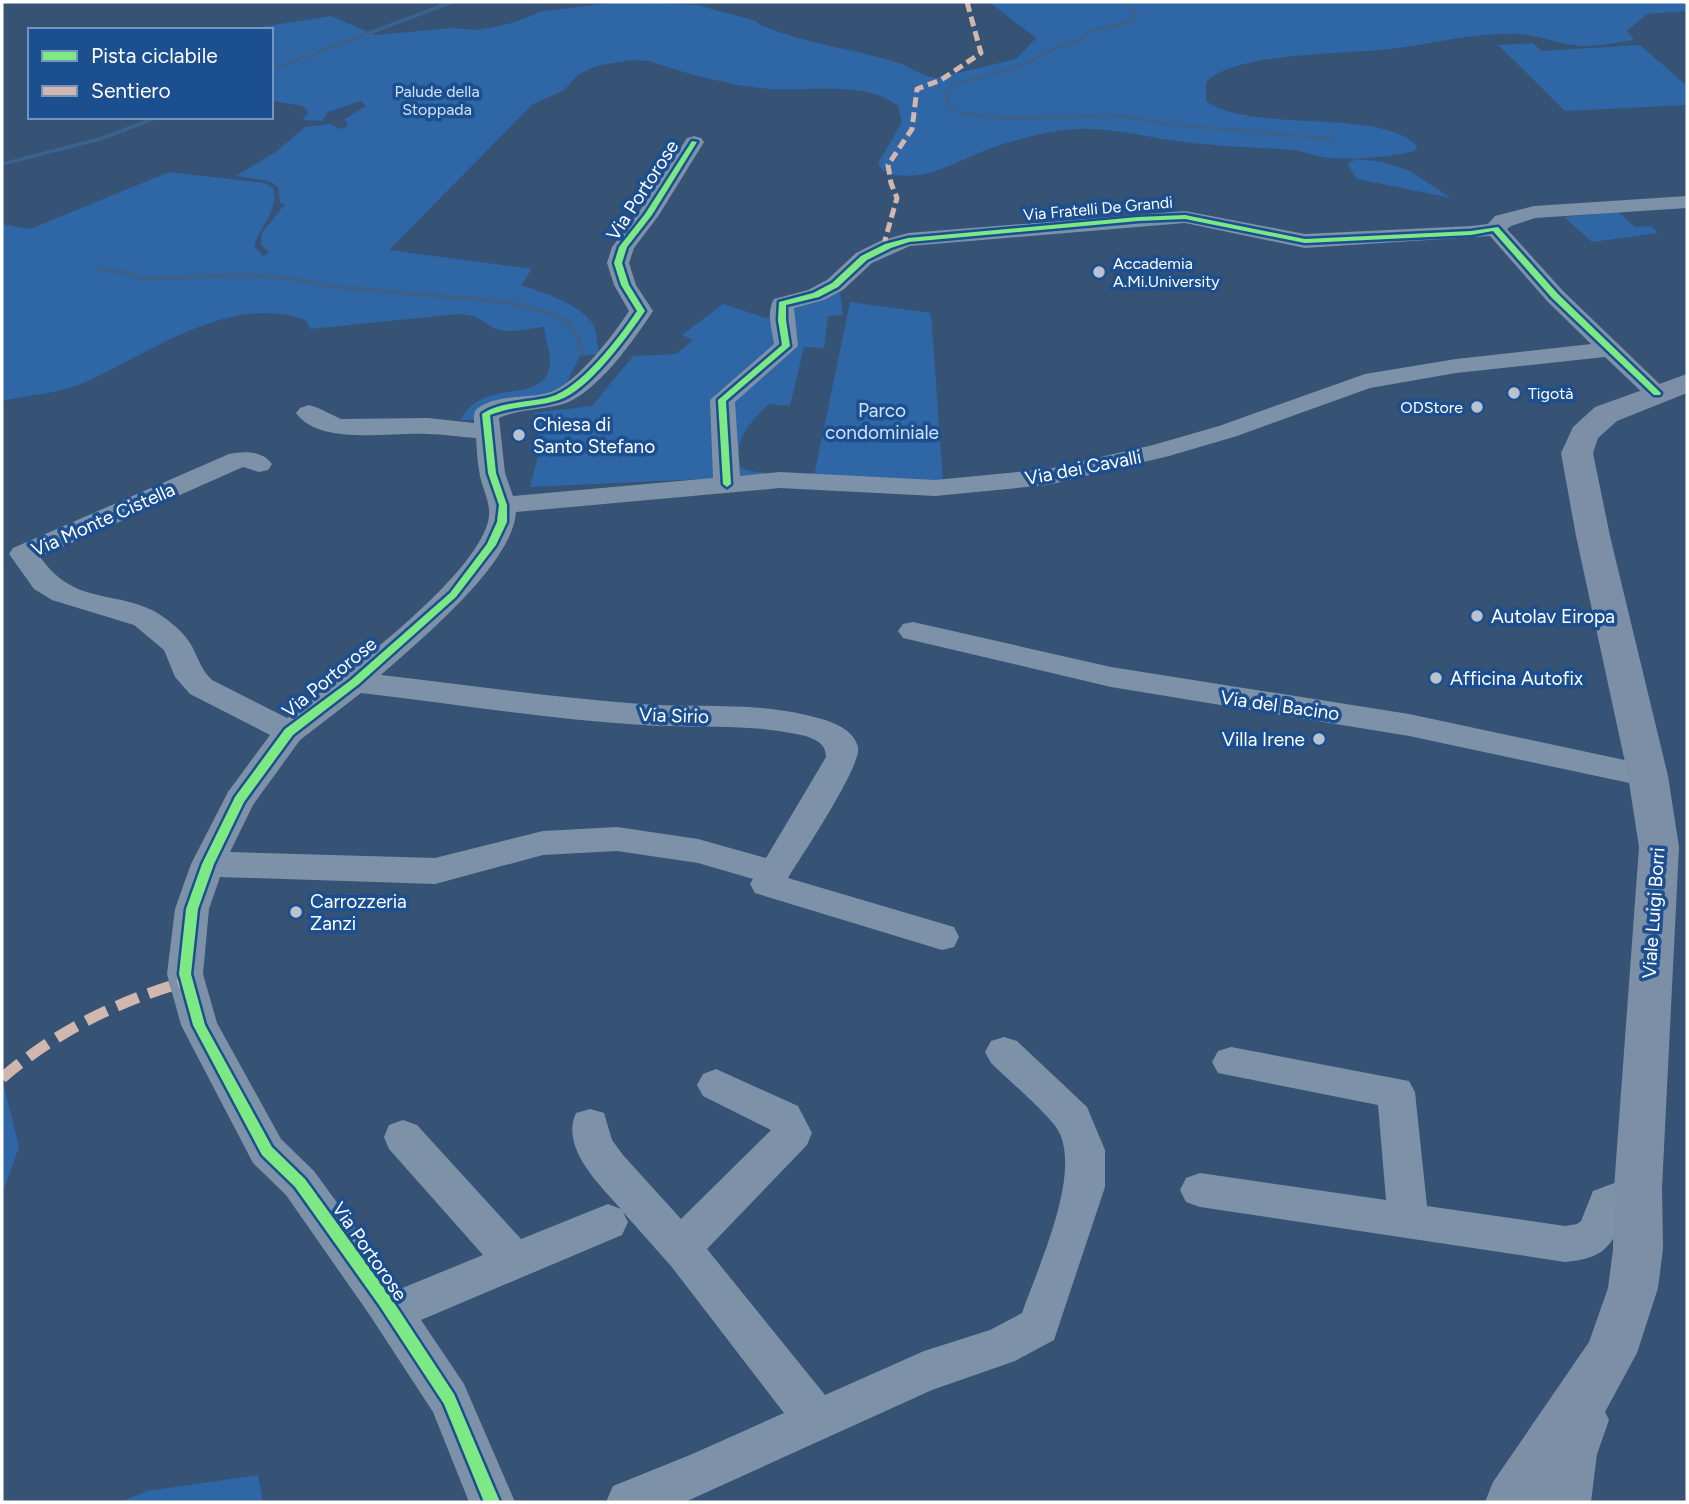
<svg xmlns="http://www.w3.org/2000/svg" width="1689" height="1504" viewBox="0 0 1689 1504" font-family="Figtree,sans-serif">
	<rect width="100%" height="100%" fill="#365274"/>
	<!-- green -->
	<path fill="#2f66a5" d="M620 2 697 5 756 21 760 25C804 43 851 49 896 62 911 67 921 76 936 78L1016 59 1036 38 989 2H1687V11L1647 14 1627 31 1634 40C1618 42 1602 46 1586 46 1563 46 1541 35 1518 34 1475 32 1433 44 1391 49 1352 54 1229 52 1206 83V101C1251 134 1382 107 1417 146L1415 151C1389 157 1357 160 1331 158 1318 157 1306 152 1294 150 1255 147 1216 147 1177 141 1144 137 1111 127 1077 129 1050 130 1020 139 994 147 959 159 921 187 883 171L878 163 902 122 898 106C866 79 799 93 760 88 723 84 684 73 649 61L632 60 596 66 578 75 563 91 533 104 389 250 532 269 521 285C540 291 585 306 594 326 597 334 597 345 599 354L580 356 561 394 476 420H461C481 376 545 407 550 364 551 353 545 338 544 327 530 328 507 335 494 328 478 319 480 316 459 314L310 329 306 320C228 292 150 354 81 384 57 394 27 395 2 401V224L30 229 169 172 264 183 273 188C280 209 259 227 254 246L263 256 269 253 261 244 262 233 285 204 280 203 278 187 269 181 236 176 277 151 305 127 331 124 340 129 348 126 345 119 366 106 361 101 328 112 322 121 303 120 308 112 303 106 271 101V30H241L331 16 375 35 453 28 478 30 512 23 543 11Z
		M1533 43 1541 51 1640 45 1687 86V105L1565 111 1498 45Z
		M1357 159 1383 162 1410 171 1451 198 1357 179 1347 164Z
		M1618 212 1635 227 1651 226 1658 233 1592 242 1564 217Z
		M828 293H840L843 315 828 316 824 348 804 347 790 406 769 404C750 422 734 439 740 466L748 471 778 474 735 477 726 401 789 347 786 309Z
		M850 302 931 313 943 481 814 476Z
		M723 304 766 318 778 310 782 346 727 391 724 478 530 487 541 445 534 413 592 406 633 356 676 354 693 340 682 335Z
		M2 1078 19 1147 2 1195Z
		M258 1475 263 1502H121L147 1491Z"/>
	<g fill="none" stroke-linecap="round" stroke-linejoin="round">
		<!-- stream-far1 -->
		<path stroke="#3b618d" stroke-width="3.5" d="M1126 2 1136 14 1132 21 1087 33 1078 42 1057 46 1028 64 954 85 946 94 948 105 957 113 1006 118 1121 116 1178 125 1333 139
			M271 70 452 2
			M2 164 100 139 158 117"/>
		<!-- stream -->
		<path stroke="#3b618d" stroke-width="5" d="M100 270 130 273 140 279 240 275 280 277 336 287 506 302 548 313 567 322 578 338 582 353"/>
		<!-- minor -->
		<path fill="#7d92a8" fill-rule="evenodd" d="M694 136 701 138 704 142 659 215 634 248 629 263 636 285 653 311C634 340 596 394 563 404 542 410 519 409 499 418L505 473 513 496 713 478 710 400 774 344C772 330 766 312 774 299L808 290 827 280 856 253 880 241 908 233 1185 211 1305 234 1471 226 1488 224 1495 216 1534 206 1687 196V208L1535 218 1511 226 1507 229 1563 291 1669 393 1666 398 1657 400 1648 398 1605 357 1456 373 1370 388 1237 436 1169 456 1048 485 935 496 780 488 516 512C513 564 419 641 381 675 468 685 555 698 641 704 696 708 752 702 806 715 824 719 853 726 858 747 862 766 801 857 788 878L954 927 959 937 954 947 942 950 755 893 750 884 753 879 698 863 617 851 543 855 435 884 220 877 209 909 203 974 217 1023 281 1139 314 1171 400 1289 483 1255 389 1149 384 1137 389 1125 403 1120 417 1125 521 1239 608 1204 621 1209C600 1185 560 1148 576 1113L590 1109 604 1113 612 1140 623 1155 681 1219 771 1130 703 1096 697 1085 703 1074 716 1069 798 1106 812 1133 807 1145 707 1249 825 1395 924 1351 990 1330 1022 1313C1038 1267 1081 1176 1059 1132 1051 1116 1006 1078 991 1063L985 1052 991 1041 1004 1037 1017 1041 1087 1107 1105 1150V1187L1054 1340 1015 1361 932 1390 685 1502H606L613 1486 690 1455 784 1413 671 1266 623 1212 628 1222 622 1235 421 1320 464 1384 515 1502H469L433 1412 369 1314 286 1195 253 1163 181 1025 167 974 175 909 191 864 228 792 270 735 190 694 175 677 164 650 134 625 52 600 34 589 9 554 13 548 229 454C244 451 262 450 272 464L268 470 259 472 243 467 40 557C75 605 108 589 154 611 165 617 184 632 190 643 198 656 200 669 212 680L287 718C337 680 472 581 488 522 493 504 481 488 479 470 477 460 477 449 476 438 459 437 443 434 427 434 391 432 319 446 296 413L300 408 309 405 318 408 341 419 428 418 474 423C474 418 473 412 478 408 497 394 529 399 551 392 578 382 614 334 629 311L614 285 607 263 612 247 639 212 687 138ZM1185 223 1305 248 1490 236 1547 301 1591 344 1456 359 1365 374 1219 426 1153 445 1048 469 935 480 780 472 740 476 735 402 798 346 794 308 824 300 843 290 872 263 910 246ZM361 693C454 704 549 719 642 725 694 729 745 723 796 734 811 737 826 741 826 757L766 858 698 839 617 827 543 831 435 858 230 852 253 805 300 740Z
			M913 622 1111 667 1409 714 1648 765 1659 768 1664 776 1659 784 1648 787 1409 736 1111 687 903 638 898 631 903 624Z
			M1231 1047 1409 1081 1415 1092 1427 1206 1565 1226 1577 1224 1581 1221 1593 1191C1613 1183 1632 1175 1652 1183L1658 1195 1652 1207 1623 1216C1612 1250 1599 1259 1565 1262L1200 1207 1186 1202 1180 1190 1186 1178 1200 1173 1386 1200 1378 1105 1218 1073 1212 1062 1218 1051Z"/>
		<!-- major -->
		<path fill="#7d8ea7" fill-rule="evenodd" d="M1687 374V393L1617 421 1598 438 1593 453 1610 536 1668 776 1679 847 1662 1188 1663 1249 1658 1288 1637 1353 1605 1412 1609 1420 1597 1454 1591 1502H1485L1493 1482 1589 1342 1608 1288 1613 1249 1614 1188 1639 847 1628 776 1576 536 1561 453 1573 427 1595 407Z"/>
		<!-- quiet-far2 -->
		<path stroke="#d1b7ad" stroke-width="5" stroke-dasharray="10 5" stroke-linecap="butt" d="M888 246 885 240 897 198 891 183 888 165 912 129 917 89 941 80 981 53 967 2"/>
		<!-- quiet-far1 -->
		<path stroke="#d1b7ad" stroke-width="9" stroke-dasharray="18 9" stroke-linecap="butt" d="M178 984 187 981"/>
		<!-- quiet -->
		<path stroke="#d1b7ad" stroke-width="11" stroke-dasharray="23 11" stroke-linecap="butt" d="M2 1078C57 1031 116 1002 184 982"/>
		<!-- cycleway casing -->
		<g stroke="#1b4f8f" stroke-width="5">
			<path id="cycleway" d="M692 141 697 142 652 215 627 247 622 263 629 285 645 311C628 336 588 391 559 400 537 407 512 406 490 415L496 473 507 505V522L496 545 456 597 359 684 293 735 244 802 214 864 198 909 191 974 205 1025 272 1147 305 1179 389 1295 454 1394 500 1502H484L444 1404 379 1305 295 1187 262 1155 193 1025 179 974 186 909 202 864 235 797 285 729 351 680 450 593 487 544 497 522 499 505 488 473 482 414C501 401 528 403 550 397 580 389 620 337 637 311L621 285 614 263 619 247 645 214Z
				M1185 215 1305 239 1471 231 1498 227 1558 294 1661 393 1660 395H1654L1552 298 1493 231 1471 235 1305 243 1185 219 1138 221 909 242 891 248 867 260 838 287 819 297 786 305V320L790 346 726 401 731 484 727 487 723 484 718 400 782 345 778 320 779 302 813 293 832 283 861 256 885 244 908 238 1138 217Z"/>
		</g>
		<!-- cycleway -->
		<use href="#cycleway" fill="#7ce984" fill-rule="evenodd"/>
	</g>
	<!-- markers -->
	<g fill="#b9c2ce" stroke="#1b4f8f" stroke-width="2.5">
		<circle cx="1099" cy="272" r="7"/>
		<circle cx="1514" cy="393" r="7"/>
		<circle cx="1477" cy="407" r="7"/>
		<circle cx="519" cy="435" r="7"/>
		<circle cx="1477" cy="616" r="7"/>
		<circle cx="1436" cy="678" r="7"/>
		<circle cx="1319" cy="739" r="7"/>
		<circle cx="296" cy="912" r="7"/>
	</g>
	<g text-anchor="middle" stroke-width="7" stroke-linejoin="round" paint-order="stroke">
		<!-- far-park labels -->
		<g font-size="16" fill="#cfe3fa" stroke="#1b4f8f">
			<text x="437" y="97">Palude della<tspan x="437" dy="18">Stoppada</tspan></text>
		</g>
		<!-- far-street labels -->
		<g font-size="16" fill="#fff" stroke="#1b4f8f">
			<text transform="translate(1098 208) rotate(-5)" y="6">Via Fratelli De Grandi</text>
		</g>
		<!-- far-poi labels -->
		<g font-size="16" fill="#fff" stroke="#1b4f8f" text-anchor="start">
			<text x="1113" y="269">Accademia<tspan x="1113" dy="18">A.Mi.University</tspan></text>
			<text x="1528" y="399">Tigotà</text>
			<text x="1463" y="413" text-anchor="end">ODStore</text>
		</g>
		<!-- street labels -->
		<g font-size="19" fill="#fff" stroke="#1b4f8f">
			<text transform="translate(642 190) rotate(-57)" y="7">Via Portorose</text>
			<text transform="translate(1083 467) rotate(-11)" y="7">Via dei Cavalli</text>
			<text transform="translate(103 519) rotate(-24)" y="7">Via Monte Cistella</text>
			<text transform="translate(329 677) rotate(-39)" y="7">Via Portorose</text>
			<text transform="translate(1280 705) rotate(8)" y="7">Via del Bacino</text>
			<text transform="translate(674 715) rotate(2)" y="7">Via Sirio</text>
			<text transform="translate(1653 913) rotate(-86)" y="7">Viale Luigi Borri</text>
			<text transform="translate(370 1251) rotate(55)" y="7">Via Portorose</text>
		</g>
		<!-- park labels -->
		<g font-size="19" fill="#cfe3fa" stroke="#1b4f8f">
			<text x="882" y="417">Parco<tspan x="882" dy="22">condominiale</tspan></text>
		</g>
		<!-- poi labels -->
		<g font-size="19" fill="#fff" stroke="#1b4f8f" text-anchor="start">
			<text x="533" y="431">Chiesa di<tspan x="533" dy="22">Santo Stefano</tspan></text>
			<text x="1491" y="623">Autolav Eiropa</text>
			<text x="1450" y="685">Afficina Autofix</text>
			<text x="1305" y="746" text-anchor="end">Villa Irene</text>
			<text x="310" y="908">Carrozzeria<tspan x="310" dy="22">Zanzi</tspan></text>
		</g>
	</g>
	<!-- border -->
	<rect width="1689" height="1504" fill="none" stroke="#ffffff" stroke-width="7"/>
	<!-- legend -->
	<rect x="28" y="28" width="245" height="91" fill="#1b4f8f" stroke="#7695bc" stroke-width="2"/>
	<rect x="42" y="51" width="35" height="10" fill="#7ce984" stroke="#7695bc" stroke-width="2"/>
	<text x="91" y="63" font-size="21" fill="#ffffff">Pista ciclabile</text>
	<rect x="42" y="86" width="35" height="10" fill="#d1b7ad" stroke="#7695bc" stroke-width="2"/>
	<text x="91" y="98" font-size="21" fill="#ffffff">Sentiero</text>
</svg>
